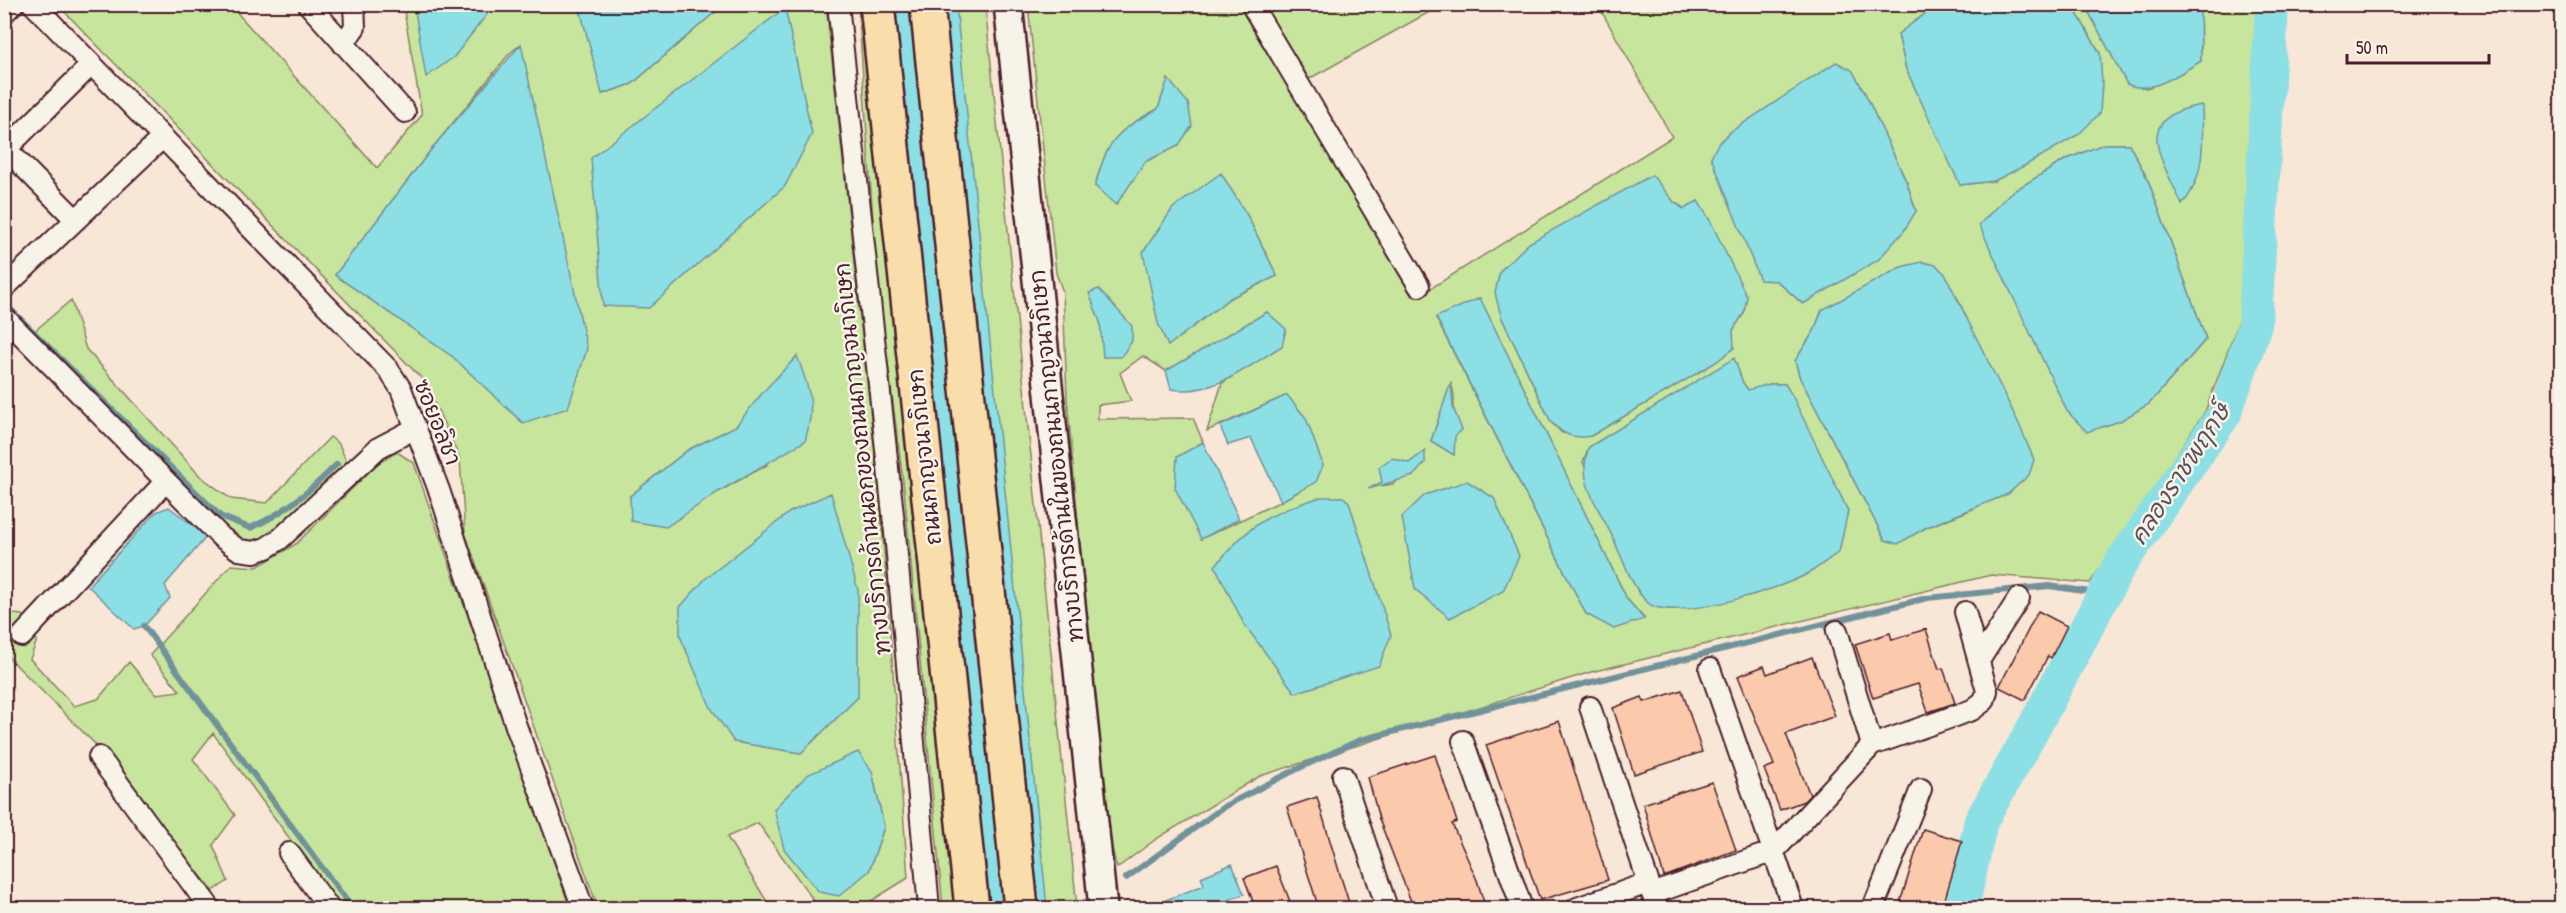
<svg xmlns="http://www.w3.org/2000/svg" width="2566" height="913" viewBox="0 0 2566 913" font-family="'Patrick Hand','Playpen Sans Thai',sans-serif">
	<rect width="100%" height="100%" fill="#f8e6d6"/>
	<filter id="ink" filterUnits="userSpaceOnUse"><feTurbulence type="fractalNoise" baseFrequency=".0167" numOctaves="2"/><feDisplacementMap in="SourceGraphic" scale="12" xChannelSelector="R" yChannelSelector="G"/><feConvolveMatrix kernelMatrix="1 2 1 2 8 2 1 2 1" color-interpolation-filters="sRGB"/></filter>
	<g filter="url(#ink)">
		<!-- green -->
		<path fill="#c7e59c" stroke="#888264" stroke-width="1.5" fill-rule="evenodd" d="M58 5H230L377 168 422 115 403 5H579L603 94 632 84 723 5H826L881 509 908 878 860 908H819L758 823 727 837 771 908H598L465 533 460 459 425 382ZM521 44 523 423 453 357 335 275 434 146 510 53ZM736 426 767 465 718 492 630 496 688 450ZM858 697 801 753 734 742ZM872 771 884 827 869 871Z
			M858 5H985L1077 908H943L904 489 877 278Z
			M1028 5H1244L1422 294 1672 137 1598 5H1937L1898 34 1906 69 1961 185 1994 181 2079 134 2100 53 2072 5H2085L2127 84 2147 88 2201 61 2200 5H2265L2245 305 2205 412 2090 583 1991 575 1591 672 1260 776 1156 839 1117 868 1104 818 1067 398 1063 292 1056 273ZM1168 79 1178 146 1095 186C1108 140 1116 131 1158 109ZM1863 89 1907 183 1916 211 1803 304 1777 281 1721 180 1711 157ZM2104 144H2129L2148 180 2206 339 2149 404 2009 194 2065 160ZM1698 201 1744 313 1733 330V348L1716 362 1591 436 1562 433 1551 422 1501 316 1674 202 1685 209ZM1247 215 1277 276 1230 298 1167 346ZM1957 297 1981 351 1973 509 1925 528 1898 543 1885 540 1800 378 1795 361 1814 331 1822 310ZM1480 299 1627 599 1644 618 1586 614 1436 318ZM1267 312 1282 345 1222 383 1207 431 1287 395 1316 482 1281 501 1201 539 1177 457 1203 442 1193 418 1098 419V405L1131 401 1120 373 1143 356 1166 371ZM1734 359 1743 383 1749 391 1770 384H1785L1848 511 1639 594 1583 462 1589 447ZM1451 383 1454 395V455L1431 441ZM1425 451 1393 484 1372 487 1383 482 1392 459 1409 463Z
			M1264 5H1442L1309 79Z
			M71 300 86 349 200 476 231 499 267 503 330 437 339 444 347 463C329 484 279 541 250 541 244 541 237 538 232 537L31 334Z
			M397 452 414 463 570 908H340L213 733 193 759 235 815 213 845 228 881 213 891 96 745 5 654 4 613 22 615 37 640 30 659 74 706 98 699 129 662 156 694 180 691 150 655 231 565 257 567 296 544 377 464Z"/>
		<!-- water -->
		<path fill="#8ddfe6" stroke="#72929b" stroke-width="1.5" d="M414 5V4L494 5 454 57 426 77Z
			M579 5V4L723 5 632 84 602 94Z
			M869 5H956L1047 908H956Z
			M1937 5H2072L2100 53 2102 83 2100 113 2079 134 2026 165 1994 181 1960 185 1906 69 1898 34Z
			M2085 5H2200L2201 61C2181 73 2150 96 2127 84Z
			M785 8 812 134 785 186 649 308 603 306 591 158Z
			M521 44 587 349 568 408 523 423 453 357 335 275 434 146Z
			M1836 62 1852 70 1863 89 1907 183 1916 211 1904 231 1878 260 1803 304 1777 281 1760 280 1711 157 1718 144 1730 132Z
			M1168 79 1188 103 1192 126 1178 146 1146 161 1116 205 1095 186C1108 139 1115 132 1158 109Z
			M2202 105C2203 140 2206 177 2182 205 2162 158 2129 117 2202 105Z
			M2104 144H2129L2148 180 2206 339 2149 404 2120 421 2087 432 2067 411 1979 225 2009 194 2065 160Z
			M1221 173 1247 215 1277 276 1230 298 1168 346 1158 323 1143 252 1173 208Z
			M1652 175 1674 202 1684 209 1698 201 1711 222 1747 297 1744 313 1733 330 1734 348 1716 362 1591 436C1573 439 1564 435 1551 422L1501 316 1495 293 1500 271 1529 243Z
			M1922 262 1936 265 1945 274 2019 424 2034 460 2029 475 2008 494 1925 528 1898 544 1885 540 1800 378 1795 361 1814 331 1822 310 1901 267Z
			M1099 289 1132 326V341L1121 357H1103L1100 322 1089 293Z
			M1480 298 1627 599 1644 619 1614 629 1586 614 1436 317Z
			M1267 312 1286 329 1282 346C1247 367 1214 396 1171 389L1166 371Z
			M797 356C810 392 816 403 805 441L718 492 666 527 631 521 630 496 688 450 736 426 763 392Z
			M1734 358 1743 383 1748 390 1770 384H1785L1792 395 1848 511 1839 552C1829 559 1819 567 1809 573 1781 589 1684 619 1653 606 1634 598 1619 547 1608 528 1594 501 1577 477 1589 447Z
			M1451 382 1453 407 1462 430 1455 436 1454 455 1431 441Z
			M1287 395 1306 418 1323 465 1316 482 1281 501 1251 438 1228 445 1220 426Z
			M1203 442 1239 519 1201 539 1175 488 1177 457Z
			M1425 451V463L1413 476 1368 489 1382 482 1379 467 1392 458 1409 463Z
			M1467 481 1494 498 1519 556 1503 591 1450 618 1415 589 1402 517 1425 495Z
			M831 493 858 590V697L801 753 734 742 711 708 680 636V607L705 579 790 512Z
			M1321 497H1343L1349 502 1391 635 1379 666 1295 693 1244 624 1215 566C1251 523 1267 514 1321 497Z
			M169 507 207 536 165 585 170 598 144 626 134 629 88 586 156 512Z
			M858 752 872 771 884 827 869 871 839 896 819 892 784 849 774 809 807 775Z
			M1232 864 1244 894 1208 908H1169L1166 900 1204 885 1201 877Z"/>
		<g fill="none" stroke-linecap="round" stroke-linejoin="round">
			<!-- stream -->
			<path stroke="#72929b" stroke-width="6" d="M4 303 220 516 250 528C285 513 310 491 337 464
				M144 626 352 908
				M1126 878 1225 806 1295 770 1360 740 1927 598 2049 586 2104 594"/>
			<!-- river -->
			<path stroke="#8ddfe6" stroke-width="34" d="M1962 908 1981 821 2032 731 2119 566 2225 413 2255 325 2272 4"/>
		</g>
		<!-- building -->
		<path fill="#fbc9ab" stroke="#4a1f2b" stroke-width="1.5" d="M2038 611 2067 626 2051 658 2048 656 2025 700 1999 687Z
			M1926 629 1939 669 1943 668 1955 703 1928 712 1918 684 1873 698 1855 644 1890 633 1892 640Z
			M1812 657 1835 716 1786 734 1810 795 1804 801 1780 810 1764 769 1774 765 1738 676 1764 666 1767 674Z
			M1682 690 1702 752 1634 774 1613 708 1642 697 1644 702Z
			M1559 721 1608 880 1540 900 1486 745Z
			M1435 755 1457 822 1452 824 1477 880 1486 909H1414L1379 819 1368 777Z
			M1712 782 1736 850 1664 877 1643 804Z
			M1317 797 1339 871 1351 909H1319L1287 807Z
			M1923 829 1962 841 1942 909H1898Z
			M1276 866 1293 909H1256L1244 878Z"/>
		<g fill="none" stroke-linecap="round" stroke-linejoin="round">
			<!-- minor casing -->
			<g stroke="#4a1f2b" stroke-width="24">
				<path id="minor" d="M33 4 388 369 401 389 440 493 516 726 583 908
					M308 4 405 112
					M838 4 895 533 929 908
					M1251 4 1419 286
					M4 13 13 4
					M343 44 355 27 354 4
					M4 147 76 220
					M4 151 91 65
					M4 288 162 138
					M4 317 221 537 239 550 254 552 266 548 280 539 378 448 416 428
					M1837 631 1872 745
					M22 636 166 481
					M1980 659 2019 598
					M1710 669 1793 908
					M1590 707 1657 908
					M1463 741 1522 908
					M99 757 210 908
					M1343 776 1387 908
					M289 853 329 908
					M1652 894 1774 851 1872 745 1972 710 1984 701 1987 691 1965 612
					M1577 908 1648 883
					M1873 908 1921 789"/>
			</g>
			<!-- secondary casing -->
			<g stroke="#4a1f2b" stroke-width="32">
				<path id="secondary" d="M1008 4 1103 908"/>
			</g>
			<!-- motorway casing -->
			<g stroke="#4a1f2b" stroke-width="38">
				<path id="motorway" d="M877 4 972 908
					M927 4 1021 908"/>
			</g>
			<!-- minor -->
			<use href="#minor" stroke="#f7f3e8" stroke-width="20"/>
			<!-- secondary -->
			<use href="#secondary" stroke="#f7f3e8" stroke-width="27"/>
			<!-- motorway -->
			<use href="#motorway" stroke="#f9deab" stroke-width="33"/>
		</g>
	</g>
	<g text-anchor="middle" stroke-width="5" stroke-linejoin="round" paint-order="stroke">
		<!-- street labels -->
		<g font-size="22" fill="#4a1f2b" stroke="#f7f3e8">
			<text transform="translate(438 422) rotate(68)" y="8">ซอยอลิชา</text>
			<text transform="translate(1056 456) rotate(-96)" y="8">ทางบริการด้านในของถนนกาญจนาภิเษก</text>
			<text transform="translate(924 457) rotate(-96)" y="8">ถนนกาญจนาภิเษก</text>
			<text transform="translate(862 459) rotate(-96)" y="8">ทางบริการด้านนอกของถนนกาญจนาภิเษก</text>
		</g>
		<!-- water labels -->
		<g font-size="24" font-style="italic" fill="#5b4f5a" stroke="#f7f3e8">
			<text transform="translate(2180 474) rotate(-57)" y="8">คลองราชพฤกษ์</text>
		</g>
	</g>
	<!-- margin -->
	<rect width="2566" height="913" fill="none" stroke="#f7f3e8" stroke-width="24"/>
	<rect x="12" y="12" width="2542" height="889" fill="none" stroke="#4a1f2b" stroke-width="2" filter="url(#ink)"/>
	<!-- scale -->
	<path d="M2347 54v9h142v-9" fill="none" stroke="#4a1f2b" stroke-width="3"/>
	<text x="2356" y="54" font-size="18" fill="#4a1f2b" stroke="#f7f3e8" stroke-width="4.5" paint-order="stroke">50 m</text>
</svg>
